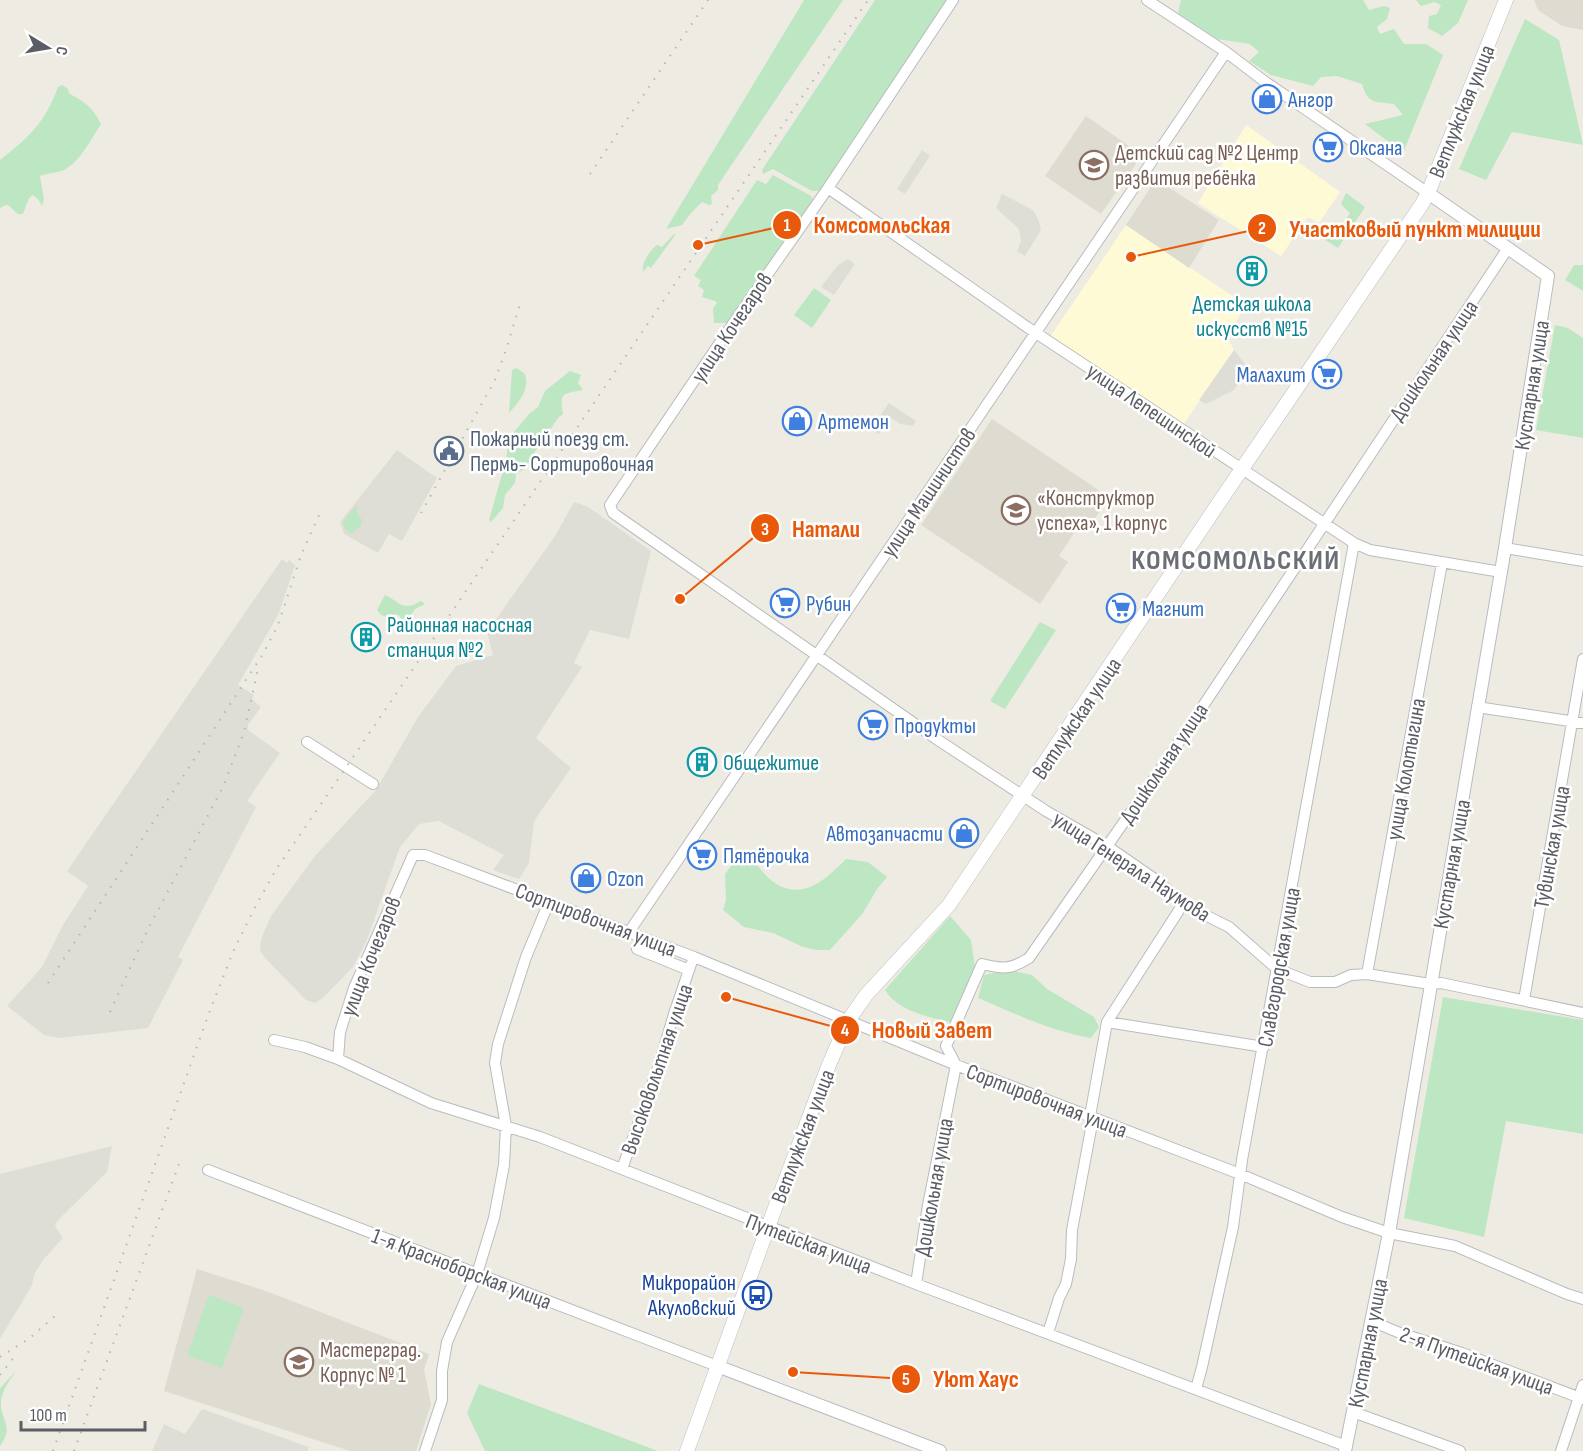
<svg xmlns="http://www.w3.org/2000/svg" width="1583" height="1451" viewBox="0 0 1583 1451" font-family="'Sofia Sans Condensed',sans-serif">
	<rect width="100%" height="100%" fill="#eeece2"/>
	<!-- commercial -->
	<path fill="#fffad6" d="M1246 125 1340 192 1319 223 1308 217 1281 256 1198 203Z
		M1126 225 1246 305 1227 337 1234 350 1183 425 1050 337Z"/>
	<!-- industrial -->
	<path fill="#deded6" d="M922 150 930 156 905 194 897 189Z
		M1002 194 1033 210 1039 221 1041 230 1025 256 1017 251 1021 241 1019 229 996 208Z
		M848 259 855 264 834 295 821 287 838 265Z
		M1234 350 1249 369 1234 390 1206 404 1199 400Z
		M889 403 916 421 913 426 900 424 891 418 879 434 871 429Z
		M397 450 437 478 402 541 389 534 378 553 344 534 340 522Z
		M574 502 588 507 651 551 629 639 590 630 574 663 582 667 536 738 571 768 534 821 529 863 519 879 493 870 504 855 439 821 419 824 400 847 366 942 353 967 323 998 315 1003 306 1000 265 958 260 950 261 939 271 916 315 856 376 790 418 717 456 666 493 655 487 632 555 536Z
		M282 559 287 563 289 560 295 565 279 613 238 685 254 695 252 699 261 707 248 725V730L280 753 247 801 256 807 178 957 183 960 148 1028 60 1038 44 1035 7 1006 42 967 63 925 88 886 67 871Z
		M112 1146 107 1172 57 1221 55 1226 63 1238 43 1260 34 1275 32 1285 0 1339V1174Z
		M202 1409 309 1447 308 1451H152L164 1424 185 1434Z"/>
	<!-- education -->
	<path fill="#dedcd0" d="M1534 0H1583V30L1562 26 1538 10Z
		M1086 116 1142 155 1101 214 1045 176Z
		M1156 179 1219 220 1189 268 1126 225Z
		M992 419 1109 497 1088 529 1080 524 1059 556 1068 562 1040 604 921 525Z
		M197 1269 266 1291 429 1354 424 1370 431 1404 416 1451H350L164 1391Z"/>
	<!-- green -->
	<path fill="#bde6c2" d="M804 0H843L718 185V190L711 196 712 204 709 205 702 202 691 213 682 225 666 229Z
		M875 0H947L821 191H812L773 169 763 174 762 170Z
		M1181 0H1363L1369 10 1384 6 1390 8 1387 19 1377 27 1380 34 1394 29 1404 44H1426L1443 55 1403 153 1365 124 1403 115 1394 104C1375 101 1368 105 1362 84L1337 76 1321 77 1313 86 1271 75 1249 61 1259 52 1250 44 1217 39 1178 13Z
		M1416 0H1468L1458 23 1442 36 1428 28 1429 16 1437 14 1441 5 1434 2 1421 6Z
		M1525 19 1559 40 1583 145 1512 132 1486 180 1459 169Z
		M62 85 67 88 70 94C84 101 94 109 101 124 91 139 80 162 64 170 57 173 47 173 40 176L44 200 42 206 38 199 33 195 29 198 23 214H18L8 205 3 206 0 209V160C29 137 45 123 58 87Z
		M773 175 811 196 813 200 812 204 727 323H714L713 308 717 303 715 301 702 297 704 290 698 286 701 280 694 276 757 180 766 184Z
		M1346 193 1365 207 1338 248 1322 238 1333 223 1341 228 1350 213 1341 204Z
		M674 234H676L651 268 648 266 643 272C641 263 650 250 657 245L662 247Z
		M1574 265H1583V291L1565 280Z
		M814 288 831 300 812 328 794 315Z
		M1555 325 1568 328 1583 338V438L1536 430Z
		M517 368 525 374C530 391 519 401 509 413L512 370Z
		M570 371 581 375 578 383 583 390C563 394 559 392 563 414L558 418 532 456 526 468 516 474 515 483 505 495 503 508 491 522 489 520 506 460 509 438 529 414 538 407 545 391Z
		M357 505V513L362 520 360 528H358L351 534 344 528 343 521Z
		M385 595C402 603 402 612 421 601L425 604 415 609 408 620 401 622 400 616 396 614 390 616V622L387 617 381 615 377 610Z
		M1040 622 1056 630 1005 709 990 701Z
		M744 849C753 859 762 873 772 881 802 903 826 879 846 859L868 862 887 877 877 889 863 913 830 950H816L803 947 773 933 744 927 723 910 726 900 725 874Z
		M950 916 971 940 976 973 957 1024C931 1017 900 1013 885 990Z
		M1008 970 1032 975 1047 989 1094 1017 1099 1027 1091 1038C1050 1031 1016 1014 978 998L984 975Z
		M1443 997 1583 1020V1134L1506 1121 1484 1237 1404 1218Z
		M209 1295 244 1308 222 1368 187 1355Z
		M16 1371C10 1380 2 1390 1 1401 0 1421 15 1425 0 1446V1388Z
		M479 1384 658 1451H485L467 1413Z"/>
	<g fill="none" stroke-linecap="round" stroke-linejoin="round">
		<!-- minor casing -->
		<g stroke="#babbc1" stroke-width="12">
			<path id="minor" d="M953 0 828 188 723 338 610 505 613 513 935 738 1046 811 1107 846 1159 882 1183 904 1229 927 1277 969 1310 982H1335L1351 975 1367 974 1430 984 1441 983 1583 1013
				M1147 0 1226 52 1264 81 1428 193
				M828 188 1027 327 1354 543 1370 550 1501 572
				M1505 548 1583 561
				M1477 707 1583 723
				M307 742 373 784
				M629 932 1226 52
				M637 949 689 970 691 964
				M1367 974 1442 563
				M1524 1000 1583 659
				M1107 1022 1264 1047
				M274 1040 305 1047 338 1059 431 1103 540 1137 916 1284 1346 1446
				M338 1059 340 1032 354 988 413 855H425L694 957 956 1065 1240 1174 1342 1217 1389 1233 1455 1246 1567 1294 1583 1299
				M622 1169 659 1065 674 1014 689 970
				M208 1170 717 1366
				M916 1284 928 1205 956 1065 946 1046 982 964C1003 969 1010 970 1029 958L1163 766 1508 248
				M1371 1321 1400 1333 1462 1353 1583 1399
				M1048 1333 1059 1298 1066 1284 1071 1259 1072 1230 1091 1129 1090 1116 1107 1022 1183 904
				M1196 1389 1202 1367 1233 1227 1242 1160 1354 543
				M1353 1412 1460 1451
				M425 1451 442 1400V1371L447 1342 477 1274 494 1218 504 1165 506 1126 495 1063 498 1044 526 957 549 902
				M1561 1451 1583 1385"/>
		</g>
		<!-- tertiary casing -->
		<g stroke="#babbc1" stroke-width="14">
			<path id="tertiary" d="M717 1366 940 1451
				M1345 1451 1389 1233 1505 548 1548 276 1428 193"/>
		</g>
		<!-- secondary casing -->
		<g stroke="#bbbdc4" stroke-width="15">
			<path id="secondary" d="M687 1451 772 1216 828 1067 848 1021 866 995 949 905 1214 510 1422 204 1428 193 1506 0"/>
		</g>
		<!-- minor -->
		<use href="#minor" stroke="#fff" stroke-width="10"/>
		<!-- tertiary -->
		<use href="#tertiary" stroke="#fff" stroke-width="12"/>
		<!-- secondary -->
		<use href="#secondary" stroke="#fff" stroke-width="14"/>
		<!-- rail -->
		<path stroke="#b5b6b6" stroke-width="2" stroke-dasharray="1.5 8" stroke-linecap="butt" d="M590 174 708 0
			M421 513 495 380 506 350 521 301
			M48 983 263 654 278 625 301 555 320 513
			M110 1012 147 931 224 785 244 732 258 669
			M0 1357 30 1338 57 1314
			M0 1375 15 1356
			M53 1451 209 1013 233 952 255 907 277 868 317 810 868 0
			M74 1451 179 1164"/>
	</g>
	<!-- icons -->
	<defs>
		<g id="shop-ring" transform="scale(1.5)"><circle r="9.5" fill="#fff" stroke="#3f7fe0" stroke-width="1.5"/><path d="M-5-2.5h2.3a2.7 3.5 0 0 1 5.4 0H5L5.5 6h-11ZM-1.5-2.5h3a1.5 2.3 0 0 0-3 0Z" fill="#3f7fe0"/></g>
		<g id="supermarket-ring" transform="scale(1.5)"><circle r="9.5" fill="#fff" stroke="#3f7fe0" stroke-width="1.5"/><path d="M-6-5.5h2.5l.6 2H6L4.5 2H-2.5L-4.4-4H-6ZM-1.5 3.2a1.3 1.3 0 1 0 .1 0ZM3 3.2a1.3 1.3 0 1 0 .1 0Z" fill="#3f7fe0"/></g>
		<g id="school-ring" transform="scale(1.5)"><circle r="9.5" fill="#fff" stroke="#8d6e63" stroke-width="1.5"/><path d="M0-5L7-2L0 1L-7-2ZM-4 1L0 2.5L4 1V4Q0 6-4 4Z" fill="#8d6e63"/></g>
		<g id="building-ring" transform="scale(1.5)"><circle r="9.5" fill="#fff" stroke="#0f9aa8" stroke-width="1.5"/><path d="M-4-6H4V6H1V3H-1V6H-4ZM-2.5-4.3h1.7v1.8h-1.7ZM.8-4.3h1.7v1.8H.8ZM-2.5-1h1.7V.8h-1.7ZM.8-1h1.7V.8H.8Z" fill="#0f9aa8"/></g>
		<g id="civic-ring" transform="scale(1.5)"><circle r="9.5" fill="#fff" stroke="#5c6f8a" stroke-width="1.5"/><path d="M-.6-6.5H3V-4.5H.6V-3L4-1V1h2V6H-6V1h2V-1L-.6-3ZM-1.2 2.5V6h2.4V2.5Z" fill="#5c6f8a"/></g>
		<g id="bus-ring" transform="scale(1.5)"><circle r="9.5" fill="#fff" stroke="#1a4fb4" stroke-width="1.5"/><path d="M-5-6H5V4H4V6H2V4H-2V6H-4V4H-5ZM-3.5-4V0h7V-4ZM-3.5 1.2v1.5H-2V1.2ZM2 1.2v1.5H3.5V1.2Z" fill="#1a4fb4"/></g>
	</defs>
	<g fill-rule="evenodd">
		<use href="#shop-ring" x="1267" y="99"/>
		<use href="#supermarket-ring" x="1328" y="147"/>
		<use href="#school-ring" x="1094" y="165"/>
		<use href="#building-ring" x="1252" y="271"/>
		<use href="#supermarket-ring" x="1327" y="374"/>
		<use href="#shop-ring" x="797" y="421"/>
		<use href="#civic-ring" x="449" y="451"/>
		<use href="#school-ring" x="1016" y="510"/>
		<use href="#supermarket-ring" x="785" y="603"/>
		<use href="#supermarket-ring" x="1121" y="608"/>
		<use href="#building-ring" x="366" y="637"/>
		<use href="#supermarket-ring" x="873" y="725"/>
		<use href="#building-ring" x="702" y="762"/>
		<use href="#shop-ring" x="964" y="833"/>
		<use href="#supermarket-ring" x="702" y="855"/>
		<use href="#shop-ring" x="586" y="878"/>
		<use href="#bus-ring" x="757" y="1295"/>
		<use href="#school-ring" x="299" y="1362"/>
	</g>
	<g text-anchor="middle" stroke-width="5" stroke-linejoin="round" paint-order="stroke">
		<!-- shop labels -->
		<g font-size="22" fill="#366cbe" stroke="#fff" text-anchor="start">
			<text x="1288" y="107">Ангор</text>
			<text x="1349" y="155">Оксана</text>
			<text x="1306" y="382" text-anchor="end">Малахит</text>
			<text x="818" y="429">Артемон</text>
			<text x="806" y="611">Рубин</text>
			<text x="1142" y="616">Магнит</text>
			<text x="894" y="733">Продукты</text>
			<text x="943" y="841" text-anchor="end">Автозапчасти</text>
			<text x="723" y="863">Пятёрочка</text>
			<text x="607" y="886">Ozon</text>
		</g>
		<!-- street labels -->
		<g font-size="22" fill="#5a5d63" stroke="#fff">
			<text transform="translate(1461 111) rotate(-68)" y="8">Ветлужская улица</text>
			<text transform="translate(731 327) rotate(-56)" y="8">улица Кочегаров</text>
			<text transform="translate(1433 360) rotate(-56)" y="8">Дошкольная улица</text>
			<text transform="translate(1531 385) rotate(-81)" y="8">Кустарная улица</text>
			<text transform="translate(1152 410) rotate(34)" y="8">улица Лепешинской</text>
			<text transform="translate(928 492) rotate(-56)" y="8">улица Машинистов</text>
			<text transform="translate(1076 718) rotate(-56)" y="8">Ветлужская улица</text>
			<text transform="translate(1163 763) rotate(-56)" y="8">Дошкольная улица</text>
			<text transform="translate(1405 769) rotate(-80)" y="8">улица Колотыгина</text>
			<text transform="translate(1551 847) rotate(-80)" y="8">Тувинская улица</text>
			<text transform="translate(1451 864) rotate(-80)" y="8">Кустарная улица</text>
			<text transform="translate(1132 866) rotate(33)" y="8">улица Генерала Наумова</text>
			<text transform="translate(596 919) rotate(21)" y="8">Сортировочная улица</text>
			<text transform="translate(370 956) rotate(-68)" y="8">улица Кочегаров</text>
			<text transform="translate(1278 967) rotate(-80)" y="8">Славгородская улица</text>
			<text transform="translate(656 1069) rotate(-71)" y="8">Высоковольтная улица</text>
			<text transform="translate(1047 1100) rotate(21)" y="8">Сортировочная улица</text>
			<text transform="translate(802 1136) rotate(-69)" y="8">Ветлужская улица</text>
			<text transform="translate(933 1187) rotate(-80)" y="8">Дошкольная улица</text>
			<text transform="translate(809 1243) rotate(21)" y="8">Путейская улица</text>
			<text transform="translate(462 1268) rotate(21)" y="8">1-я Красноборская улица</text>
			<text transform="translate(1367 1343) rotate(-79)" y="8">Кустарная улица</text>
			<text transform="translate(1477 1360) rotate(20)" y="8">2-я Путейская улица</text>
		</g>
		<!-- education labels -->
		<g font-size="22" fill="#785e54" stroke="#fff" text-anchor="start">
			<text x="1115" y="160">Детский сад №2 Центр<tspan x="1115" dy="25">развития ребёнка</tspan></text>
			<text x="1037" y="505">«Конструктор<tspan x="1037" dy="25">успеха», 1 корпус</tspan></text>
			<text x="320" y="1357">Мастерград.<tspan x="320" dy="25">Корпус № 1</tspan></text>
		</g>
		<!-- culture labels -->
		<g font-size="22" fill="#0d838f" stroke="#fff" text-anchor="start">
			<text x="1252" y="311" text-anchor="middle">Детская школа<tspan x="1252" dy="25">искусств №15</tspan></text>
			<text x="387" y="632">Районная насосная<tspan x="387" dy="25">станция №2</tspan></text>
			<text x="723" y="770">Общежитие</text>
		</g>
		<!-- service labels -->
		<g font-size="22" fill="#4e5e75" stroke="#fff" text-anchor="start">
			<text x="470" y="446">Пожарный поезд ст.<tspan x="470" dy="25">Пермь- Сортировочная</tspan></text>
		</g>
		<!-- transit labels -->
		<g font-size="22" fill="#164399" stroke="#fff" text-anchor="end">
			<text x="736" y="1290">Микрорайон<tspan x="736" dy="25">Акуловский</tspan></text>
		</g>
		<!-- district labels -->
		<g font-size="28" font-weight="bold" letter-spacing="1.5" fill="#6b6f75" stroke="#fff">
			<text x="1236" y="569">КОМСОМОЛЬСКИЙ</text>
		</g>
	</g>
	<!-- callouts -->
	<path fill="none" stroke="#e8590c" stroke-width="2" d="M698 245L787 225M1131 257L1262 228M680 599L765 528M726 997L845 1030M793 1372L906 1379"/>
	<g fill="#e8590c" stroke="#fff" stroke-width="2">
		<circle cx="698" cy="245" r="6"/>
		<circle cx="1131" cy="257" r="6"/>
		<circle cx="680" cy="599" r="6"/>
		<circle cx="726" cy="997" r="6"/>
		<circle cx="793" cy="1372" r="6"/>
		<circle cx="787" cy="225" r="15"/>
		<circle cx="1262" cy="228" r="15"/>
		<circle cx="765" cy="528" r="15"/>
		<circle cx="845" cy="1030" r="15"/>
		<circle cx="906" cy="1379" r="15"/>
	</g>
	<g font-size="18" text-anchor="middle" font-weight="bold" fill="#fff">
		<text x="787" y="231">1</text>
		<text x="1262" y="234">2</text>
		<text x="765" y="535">3</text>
		<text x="845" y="1036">4</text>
		<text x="906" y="1385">5</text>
	</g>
	<g font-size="24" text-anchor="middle" font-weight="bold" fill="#e8590c" stroke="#fff" stroke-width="5" stroke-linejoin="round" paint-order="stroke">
		<text x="882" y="233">Комсомольская</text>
		<text x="1415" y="237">Участковый пункт милиции</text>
		<text x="826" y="537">Натали</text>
		<text x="932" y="1038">Новый Завет</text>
		<text x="976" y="1387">Уют Хаус</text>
	</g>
	<!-- north arrow -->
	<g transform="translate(48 48) rotate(101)" stroke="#ffffff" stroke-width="4.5" paint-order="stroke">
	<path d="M0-4.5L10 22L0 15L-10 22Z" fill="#5a5d63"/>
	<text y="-9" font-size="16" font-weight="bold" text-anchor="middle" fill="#5a5d63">С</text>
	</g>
	<!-- scale -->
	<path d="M21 1421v9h124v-9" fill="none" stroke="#5a5d63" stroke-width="3"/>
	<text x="30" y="1421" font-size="18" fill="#5a5d63" stroke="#ffffff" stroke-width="4.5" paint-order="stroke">100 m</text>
</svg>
